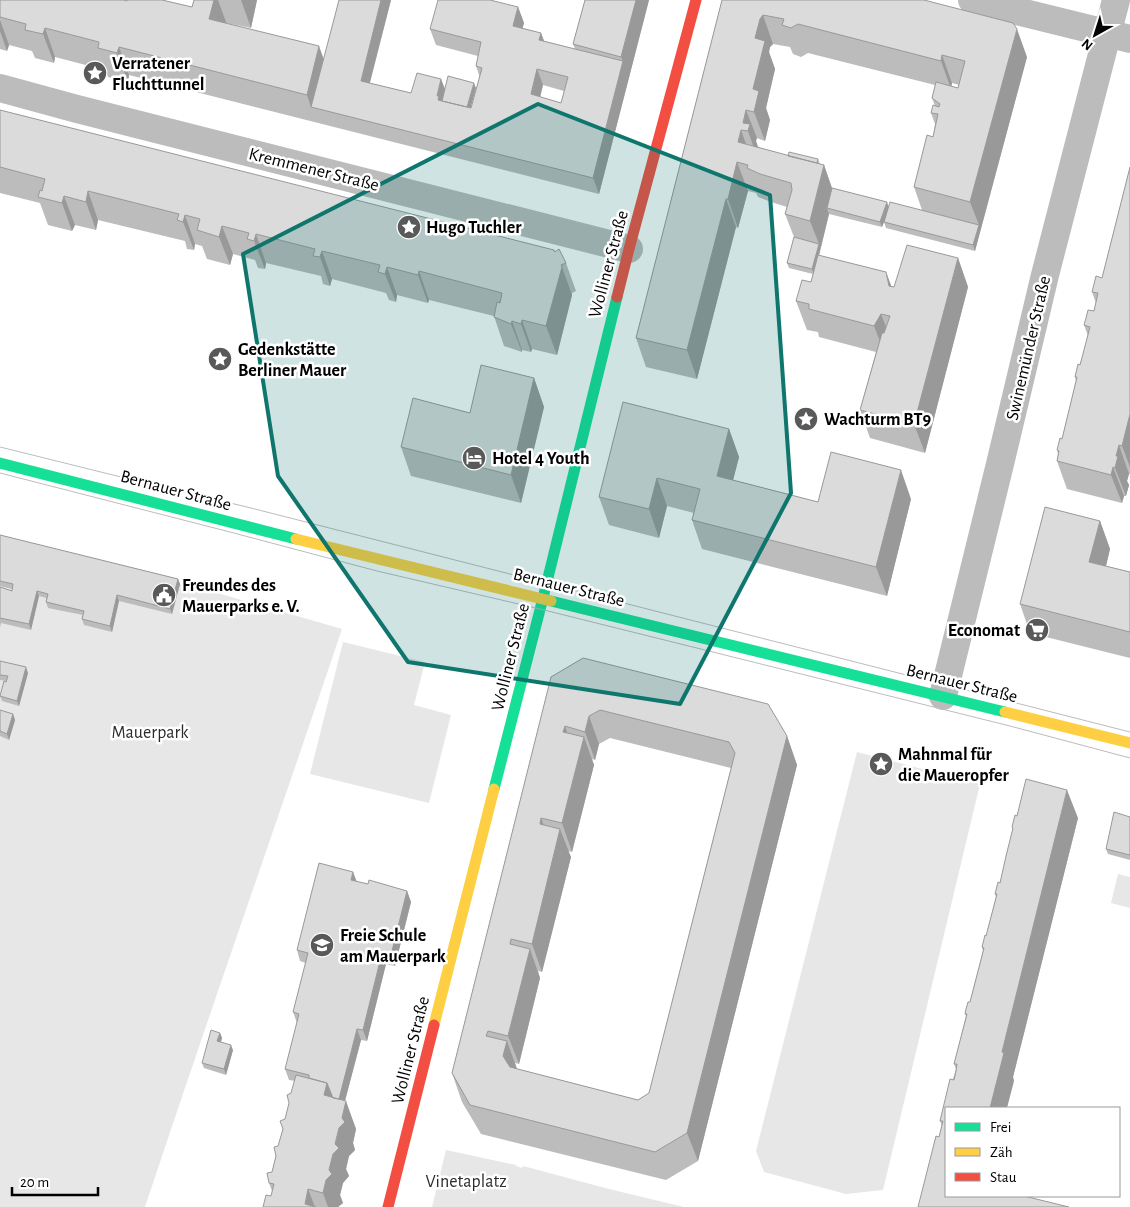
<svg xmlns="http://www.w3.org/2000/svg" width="1130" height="1207" viewBox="0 0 1130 1207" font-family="'Alegreya Sans',sans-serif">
	<rect width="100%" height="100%" fill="#fff"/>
	<!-- green -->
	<path fill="#e7e7e7" d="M0 540 214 592 342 629C277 822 209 1014 145 1207H0Z
		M343 642 425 662 414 705 451 715 429 803 310 774Z
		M857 752 980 784 883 1190 846 1194 764 1172 756 1151Z
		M1118 874 1130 877V908L1111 903Z
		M446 1150 516 1165V1166L522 1168 523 1166 609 1189 684 1207H432Z"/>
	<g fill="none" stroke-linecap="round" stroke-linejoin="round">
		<!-- street -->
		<path stroke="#bcbcbc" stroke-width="28" d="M972 0 1130 39
			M0 88 77 109 629 249
			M943 696 1000 464 1045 275 1116 0"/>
		<!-- fast -->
		<path stroke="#16e098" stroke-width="11" d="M0 463 296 539
			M551 601 1005 712
			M494 789 543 598 617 297"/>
		<!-- slow -->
		<path stroke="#ffcf43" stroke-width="11" d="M296 539 551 601
			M1005 712 1130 743
			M434 1025 494 789"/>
		<!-- jam -->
		<path stroke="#f24e42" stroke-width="11" d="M617 297 629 249 696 0
			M388 1207 434 1025"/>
		<!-- tram -->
		<path stroke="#bcbcbc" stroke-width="1" d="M0 447 129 479 247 507 1130 732
			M0 473 230 532 377 571 540 609 1010 726 1130 758"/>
	</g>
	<!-- wall -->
	<path fill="#bcbcbc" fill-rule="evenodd" d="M0 0 127 1 165 0V1L192 7 194 0H257L251 28 226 23 324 59 339 0H391L370 83 411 93 441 79 445 89 476 88 470 108H471L480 78 476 66 478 56 436 45 430 29 518 7 524 23 522 28 541 33 544 41 575 49 573 44 585 0H649L599 194 129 75 128 82 108 77 105 70 55 57 54 63 35 58 32 51 9 45 7 51 0 49ZM543 85 564 91 561 103 540 97Z
		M722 0 1027 57 975 251 886 228 884 222 882 227 829 214 819 256 886 272 891 286 894 287 958 258 968 287 925 453 870 438 860 410 876 352 819 337 818 332 807 330 796 301 811 282 813 274 789 268 787 263 794 237 785 214 787 207 771 202 758 197 756 193 748 191 738 228 736 227 697 379 646 367 636 338ZM773 44 790 47 793 54 801 57 808 53 935 85 932 98 935 106 931 113 935 124 933 137 914 187 922 210 888 206 832 188 824 165 820 164 818 159 788 156 758 147 756 141 757 138 765 141 770 120 766 108 775 69 769 52 770 47ZM952 83 959 85 958 88 951 86Z
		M0 110 555 252 566 263 576 291 572 293V295L557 355 532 349 531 352 522 350V352L504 346 494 316 429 300 428 303 397 295 396 302 389 300 386 293 332 279 330 286 323 284 321 276 266 263 265 269 258 268 255 260 233 254 230 265 207 259 202 246 195 244 194 250 187 249 185 241 98 220 96 230 75 225 72 231 48 225 40 203 0 193Z
		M1130 167V474H1129L1127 481 1129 485 1126 496H1124L1122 503 1067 489 1057 461 1058 454 1057 450 1062 439 1076 381 1075 377 1080 365 1088 336 1084 325 1094 311 1096 303 1092 292 1102 278Z
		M534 378 544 407 521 503 411 476 401 447 470 413Z
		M729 429 739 457 733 480 818 502 911 499 887 596 702 549 692 520 694 513 667 506 659 538 609 525 599 497Z
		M1100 521 1110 549 1106 566 1130 572V658L1030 633 1020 604Z
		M0 535 178 579 180 584 172 614 119 601 112 632 84 625 82 619 83 615 48 608 46 602V598L39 596 31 630 1 623 0 628V587L12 591V589L0 586Z
		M0 661 28 673 19 706 2 701 0 696 6 681 0 680Z
		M551 677 787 736 797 765 698 1161 666 1180 481 1134 462 1102 452 1073ZM610 738 731 768 649 1093 638 1100 517 1069 515 1063 519 1064 540 978 538 971 542 972 571 857 568 851 572 852 594 765 592 759 595 760 599 744Z
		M0 710 13 714 15 720 9 740 0 736Z
		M1130 817V860L1108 854 1106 849Z
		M1078 818 1013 1077 1014 1081 946 1108V1196L918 1207 939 1137 942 1126 940 1121 956 1069 954 1064 966 1016 965 1014 970 1002 983 951 982 947 986 936 996 897 995 894 1000 883 1013 830 1012 827Z
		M353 872 357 882 368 884 407 891 411 902 395 966 386 964 367 1041 361 1040 345 1101 356 1129 353 1143 355 1150 349 1156 346 1169 349 1176 343 1183 340 1195 343 1203 338 1207H263L271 1196 272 1191 269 1183 295 1081 289 1080 285 1069 297 1023 293 1012 306 963 300 961 297 950Z
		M220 1033 222 1038 221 1042 233 1050 226 1075 204 1068 202 1063Z"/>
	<!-- shaded-wall -->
	<path fill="#999" d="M214 0H218L226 22 220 47 209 19Z
		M241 0H257L251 28Z
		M381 0H391L366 97 361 81Z
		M636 0H649L599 194 593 178 623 61 621 57Z
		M518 7 524 23 519 42 513 26Z
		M763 15 773 44 770 47 769 52 775 69 766 108 770 120 765 141 754 112 753 89 755 38 760 19Z
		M0 20 9 45 7 51 0 31Z
		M45 28 55 57 54 63 43 34Z
		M1017 29 1027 57 975 251 973 245 979 225 970 202Z
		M541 33 547 49 539 40Z
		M319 46 329 74 311 107 307 95Z
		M119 47 129 75 128 82 117 53Z
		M942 55 952 83 951 89 941 61Z
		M537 69 543 85 537 110 531 94Z
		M441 79 447 95 442 110 437 96Z
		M474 83 476 88 467 121 465 116Z
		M746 110 757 138 756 141 760 153 758 160 748 131 743 123Z
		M741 130 751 158 738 142Z
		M737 162 748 191 738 228 728 199Z
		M824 165 834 194 827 208 829 214 814 275 812 269 819 244 810 221Z
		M88 191 98 220 96 230 86 202Z
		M64 196 75 225 72 231 62 203Z
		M726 199 736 227 697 379 687 350Z
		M887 202 889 208 882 227 880 222Z
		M185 215 195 244 194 250 183 222Z
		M222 226 233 254 230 265 219 237Z
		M256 234 266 263 265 269 254 241Z
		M322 251 332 279 330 286 320 257Z
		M958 258 968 287 925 453 914 424Z
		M387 267 397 295 396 302 385 274Z
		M562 267 572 295 557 355 546 326Z
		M419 271 429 300 428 303 418 275Z
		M886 272 897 301 889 286Z
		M881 314 892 342 885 354 874 326Z
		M522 320 532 349 531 352 521 324Z
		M512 321 522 350V352L511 324Z
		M534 378 544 407 521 503 511 475Z
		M1130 414V467L1122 446Z
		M729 429 739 457 727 504 717 476Z
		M1119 445 1129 474 1127 481 1129 485 1126 496 1115 468 1116 456Z
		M1113 467 1124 496 1122 503 1111 475Z
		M901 470 911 499 887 596 876 567Z
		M657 478 667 506 659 538 649 509Z
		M1100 521 1110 549 1100 591 1089 562Z
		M178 579 180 584 172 614 170 609Z
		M37 591 39 596 31 630 29 624Z
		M117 595 119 601 112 632 110 626Z
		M26 667 28 673 19 706 17 701Z
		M13 714 15 720 9 740 7 734Z
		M589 716 599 744 595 760 585 732Z
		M565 726 575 755 563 732Z
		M787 736 797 765 698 1161 687 1133Z
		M584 737 594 765 572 852 562 823Z
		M1067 790 1078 818 1013 1077 1014 1081 1007 1108H990L1002 1052Z
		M541 818 552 847 540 824Z
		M560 829 571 857 542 972 532 944Z
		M353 872 357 883 351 880Z
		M407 891 411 902 395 966 391 955Z
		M530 949 540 978 519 1064 508 1036Z
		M382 953 386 964 367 1041 363 1030Z
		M357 1029 361 1040 342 1112 338 1102Z
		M220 1033 222 1038 219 1047 217 1041Z
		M507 1041 517 1069 513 1085 503 1056Z
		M231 1045 233 1050 226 1075 224 1069Z
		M327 1083 338 1111 324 1095Z
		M346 1101 356 1129 353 1143 355 1150 349 1156 346 1169 349 1176 343 1183 340 1195 343 1203 338 1207H328L323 1193Z
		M308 1189 315 1207 305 1204Z"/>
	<!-- building -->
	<path fill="#dbdbdb" stroke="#999" fill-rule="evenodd" d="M0 0H123L127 1V0H162L192 7 194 0H214L209 19 319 46 307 95 119 47 117 53 98 48 99 42 45 28 43 34 25 30 26 24 0 17Z
		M339 0H381L361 81 411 93 417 73 441 79 437 96H439L438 100 471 108 482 68 476 66 481 42 430 29 438 0H490L518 7 513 26 541 33 539 40 623 61 593 178 311 107ZM537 69 568 77 561 103 531 94Z
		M585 0H636L621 57 573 44Z
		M722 0H924L1013 23 1017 29 970 202 914 187 927 135 933 137 938 114 931 113 933 105 939 107 940 104 932 98 936 82 958 88 965 61 942 55 941 61 798 24 791 28 782 25 784 19 763 15 760 19 755 38 765 41 753 89 759 91 754 112 746 110 743 123 750 124 748 131 741 130 738 142 824 165 810 221 785 214 792 190 791 183 760 174 747 168 748 165 737 162 728 199H726L687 350 636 338Z
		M448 76 474 83 467 107 442 101Z
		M0 110 554 250 555 252 559 249 566 263 561 265 562 267 546 326 522 320 521 324 512 321 511 324 494 317 497 302 500 303 502 293 419 271 418 275 387 267 385 274 378 272 380 265 322 251 320 257 313 256 315 249 256 234 254 241 247 239 249 233 222 226 219 237 197 230 200 219 185 215 183 222 177 220 179 214 88 191 86 202 64 196 62 203 38 197 40 190 42 191 45 179 0 167Z
		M789 152 818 159 817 163 788 156Z
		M1130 167V414L1122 446 1119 445 1116 456H1118L1115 468 1113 467 1111 475 1057 461 1059 451 1057 450 1060 438 1062 439 1077 377H1075L1078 364 1080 365 1090 327 1084 325 1086 318 1088 310 1094 311 1098 293 1092 292 1096 276 1102 278Z
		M832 188 887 202 880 222 827 208Z
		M890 202 979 225 973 245 884 222Z
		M794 237 819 244 812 269 787 263Z
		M907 245 958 258 914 424 860 410 882 333H884L890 316 881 314 874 326 809 309V304L796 301 802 280 811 282 818 255 886 272 889 286 894 287Z
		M481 365 534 378 511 475 401 447 413 398 470 413Z
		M623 402 729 429 717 476 818 502 831 452 901 470 876 567 692 520 700 489 657 478 649 509 599 497Z
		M1045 507 1100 521 1089 562 1130 572V632L1020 604Z
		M0 535 178 579 170 609 117 595 110 626 82 619 84 611 46 602 48 594 37 591 29 624 0 618V587L12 591 13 584 0 581Z
		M583 658 768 704 787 736 687 1133 655 1152 470 1105 452 1073 551 677ZM600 710 729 742 735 753 649 1093 638 1100 510 1067 503 1056 507 1041 486 1036 488 1031 508 1036 530 949 510 944 511 939 532 944 560 829 540 824 541 818 562 823 584 737 563 732 565 726 585 732 589 716Z
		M0 661 26 667 17 701 0 696 4 681 6 682 8 676 0 675Z
		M0 710 13 714 7 734 0 731Z
		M1026 779 1067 790 1002 1052 1004 1053 990 1108H946V1196H1024L1069 1207H918L936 1136 939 1137 943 1121H940L950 1079 954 1080 956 1071 957 1064H954L967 1014H965L966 1009 968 1002H970L984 948 982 947 985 935 986 936 997 894H995L998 882 1000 883 1006 856 1013 828 1012 827 1015 815 1017 816Z
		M1114 812 1130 817V855L1106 849Z
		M319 863 353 872 351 880 368 884 369 880 407 891 391 955 382 953 363 1030 357 1029 339 1099 333 1098 327 1083 309 1078V1075L285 1069 299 1014 293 1012 308 953 297 950Z
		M211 1030 220 1033 217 1041 231 1045 224 1069 202 1063Z
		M296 1075 327 1083 324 1095 346 1101 342 1118 345 1122 339 1128 335 1144 339 1148 333 1154 329 1170 332 1174 326 1180 323 1193 308 1189 305 1204 316 1207H263L266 1195 271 1196 274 1184 269 1183 267 1173 272 1172 276 1156 274 1147 278 1146 283 1129 280 1121 285 1119 289 1103 287 1095 291 1093Z"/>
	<!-- marked area -->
	<path fill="#0f766e" fill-opacity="0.2" stroke="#0f766e" stroke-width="4" stroke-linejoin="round" d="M538 104 770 195 791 493 680 704 408 662 278 476 243 254Z"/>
	<!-- icons -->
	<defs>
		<g id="sight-disc" transform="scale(1.25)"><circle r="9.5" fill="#595959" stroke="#fff"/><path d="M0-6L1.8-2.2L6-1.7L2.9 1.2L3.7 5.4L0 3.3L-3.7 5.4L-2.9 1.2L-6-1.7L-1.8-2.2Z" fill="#fff"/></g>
		<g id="hotel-disc" transform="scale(1.25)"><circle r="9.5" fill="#595959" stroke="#fff"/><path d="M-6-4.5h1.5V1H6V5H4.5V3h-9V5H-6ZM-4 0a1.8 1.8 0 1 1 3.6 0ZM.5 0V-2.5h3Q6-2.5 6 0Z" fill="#fff"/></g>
		<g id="civic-disc" transform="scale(1.25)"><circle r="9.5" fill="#595959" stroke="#fff"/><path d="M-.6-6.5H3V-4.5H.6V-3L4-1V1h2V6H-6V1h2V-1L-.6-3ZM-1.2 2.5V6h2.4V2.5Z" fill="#fff"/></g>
		<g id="supermarket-disc" transform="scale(1.25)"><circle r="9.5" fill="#595959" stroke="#fff"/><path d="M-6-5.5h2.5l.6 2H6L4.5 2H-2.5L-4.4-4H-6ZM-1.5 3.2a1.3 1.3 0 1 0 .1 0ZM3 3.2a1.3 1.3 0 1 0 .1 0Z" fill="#fff"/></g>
		<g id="school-disc" transform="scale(1.25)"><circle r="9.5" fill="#595959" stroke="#fff"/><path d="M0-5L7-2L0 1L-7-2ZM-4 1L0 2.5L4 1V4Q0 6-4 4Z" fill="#fff"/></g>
	</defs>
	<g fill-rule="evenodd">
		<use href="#sight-disc" x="95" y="73"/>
		<use href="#sight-disc" x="409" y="227"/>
		<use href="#sight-disc" x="220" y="359"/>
		<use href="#sight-disc" x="806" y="419"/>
		<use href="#hotel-disc" x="474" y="458"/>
		<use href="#civic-disc" x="164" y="595"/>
		<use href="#supermarket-disc" x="1037" y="630"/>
		<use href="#sight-disc" x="881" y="764"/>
		<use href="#school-disc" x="322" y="945"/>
	</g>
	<g text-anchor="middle" stroke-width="5" stroke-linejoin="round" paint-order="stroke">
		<!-- poi labels -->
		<g font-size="18" font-weight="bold" fill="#000" stroke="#fff" text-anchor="start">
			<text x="112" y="69">Verratener<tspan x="112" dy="21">Fluchttunnel</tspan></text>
			<text x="426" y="233">Hugo Tuchler</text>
			<text x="238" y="355">Gedenkstätte<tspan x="238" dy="21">Berliner Mauer</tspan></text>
			<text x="824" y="425">Wachturm BT9</text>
			<text x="492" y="464">Hotel 4 Youth</text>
			<text x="182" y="591">Freundes des<tspan x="182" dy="21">Mauerparks e. V.</tspan></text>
			<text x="1020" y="636" text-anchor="end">Economat</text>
			<text x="898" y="760">Mahnmal für<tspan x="898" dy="21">die Maueropfer</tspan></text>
			<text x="340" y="941">Freie Schule<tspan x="340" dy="21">am Mauerpark</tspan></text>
		</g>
		<!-- street labels -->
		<g font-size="18" fill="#000" stroke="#fff">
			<text transform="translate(314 169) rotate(14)" y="6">Kremmener Straße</text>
			<text transform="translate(608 264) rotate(-75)" y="6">Wolliner Straße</text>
			<text transform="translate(1028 348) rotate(-77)" y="6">Swinemünder Straße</text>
			<text transform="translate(176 490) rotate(15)" y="6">Bernauer Straße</text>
			<text transform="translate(569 587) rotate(14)" y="6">Bernauer Straße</text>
			<text transform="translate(510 657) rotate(-76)" y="6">Wolliner Straße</text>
			<text transform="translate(962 683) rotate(14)" y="6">Bernauer Straße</text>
			<text transform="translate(410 1050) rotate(-76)" y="6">Wolliner Straße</text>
		</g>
		<!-- park labels -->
		<g font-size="18" fill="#2b2b2b" stroke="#fff">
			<text x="150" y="738">Mauerpark</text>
			<text x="466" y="1187">Vinetaplatz</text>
		</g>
	</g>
	<!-- legend -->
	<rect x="945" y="1107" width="175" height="90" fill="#ffffff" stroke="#999999"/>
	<rect x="955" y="1123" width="25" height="8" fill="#16e098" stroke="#999999"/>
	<text x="990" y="1132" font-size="15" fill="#000000">Frei</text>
	<rect x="955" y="1148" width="25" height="8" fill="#ffcf43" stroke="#999999"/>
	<text x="990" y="1157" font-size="15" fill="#000000">Zäh</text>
	<rect x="955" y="1173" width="25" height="8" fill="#f24e42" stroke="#999999"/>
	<text x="990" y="1182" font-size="15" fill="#000000">Stau</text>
	<!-- north arrow -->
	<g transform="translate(1095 35) rotate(219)" stroke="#ffffff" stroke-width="4" paint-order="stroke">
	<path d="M0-4L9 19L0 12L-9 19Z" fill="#000000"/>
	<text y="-8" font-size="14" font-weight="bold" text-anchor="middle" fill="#000000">N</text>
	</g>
	<!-- scale -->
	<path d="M12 1187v8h86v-8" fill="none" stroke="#000000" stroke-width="2.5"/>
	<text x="20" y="1187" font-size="15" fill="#000000" stroke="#ffffff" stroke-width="4" paint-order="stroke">20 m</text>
</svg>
